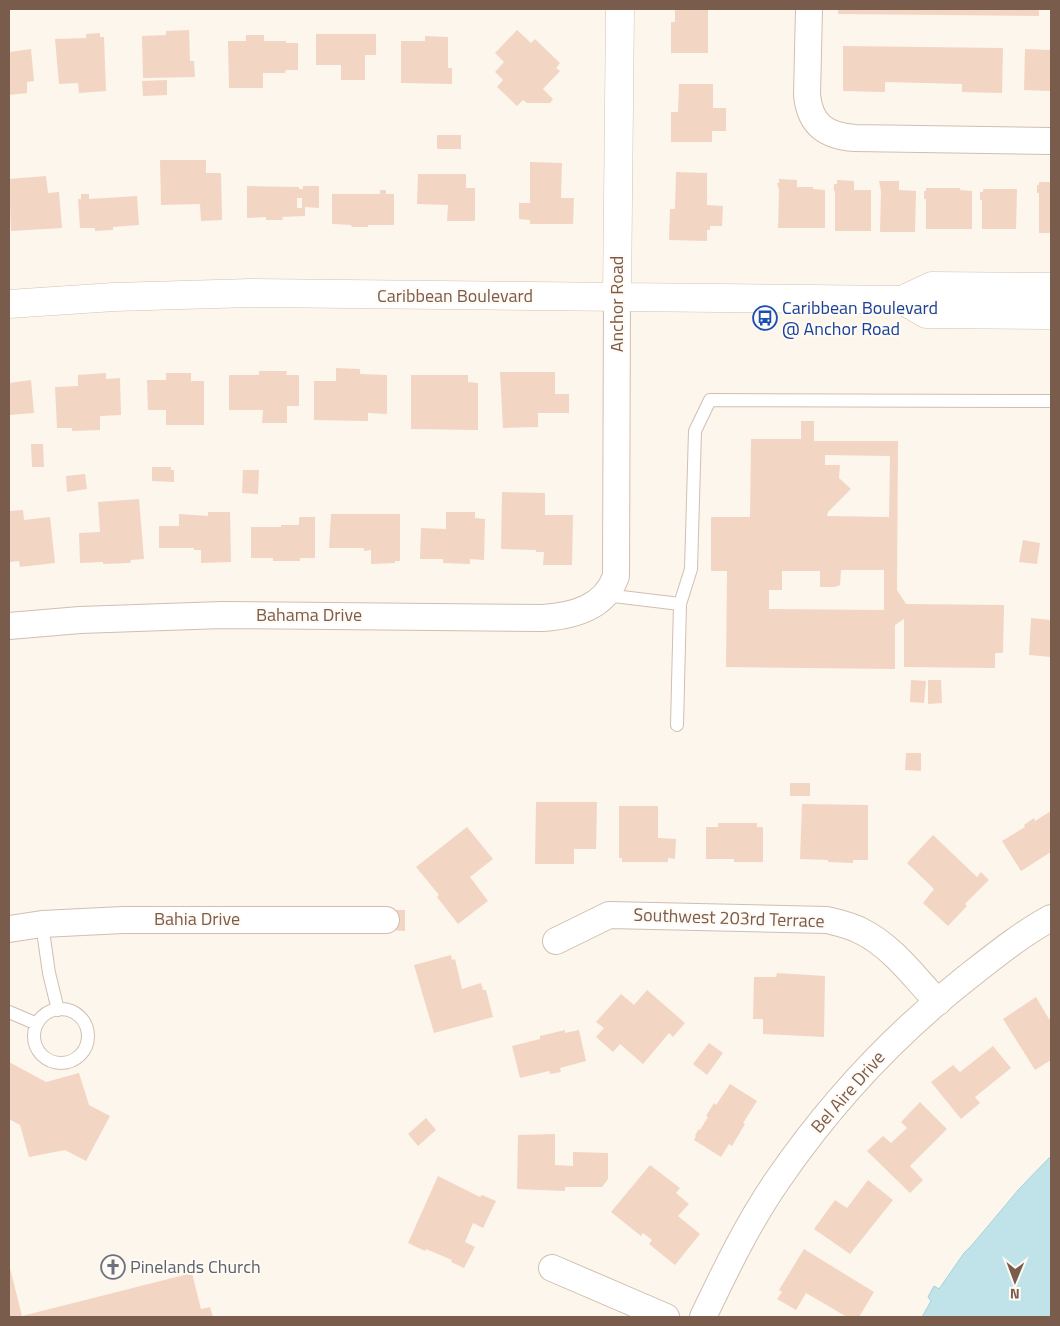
<svg xmlns="http://www.w3.org/2000/svg" width="1060" height="1326" viewBox="0 0 1060 1326" font-family="'Titillium Web',sans-serif">
	<rect width="100%" height="100%" fill="#fdf6ec"/>
	<!-- water -->
	<path fill="#bfe3e8" stroke="#a5d3da" d="M1051 1156V1317H922L931 1301 928 1297 934 1286 939 1289 964 1253 972 1245 1019 1189Z"/>
	<!-- building -->
	<path fill="#f3d5c3" fill-rule="evenodd" d="M675 9H708V53H671V22H675Z
		M838 9H1039V16L838 14Z
		M189 30 190 61H194L195 77 143 78 142 36 166 35V31Z
		M517 30 531 43 535 39 560 63 556 68 560 71 543 89 553 99 550 103H527L523 100 517 106 497 87 503 80 495 72 504 62 495 53Z
		M100 33V37H104L106 91 79 93 78 83 59 84 55 39 86 38V34Z
		M316 34H376V55H365V80H341V65H316Z
		M246 35H264V41H286V43H298V70H286L285 73H263V88H229L228 41H246Z
		M425 36 448 37V68H452V84L401 83V41H425Z
		M843 46 1003 48 1002 93 962 92V84L885 82V92L843 91Z
		M31 49 34 81 27 82V93L9 95V52Z
		M1025 49 1051 50V91L1024 90Z
		M167 80V95L143 96 142 81Z
		M679 84H713V108H726V131H712V142H671V112H678Z
		M437 135H461V149H437Z
		M160 160H206V173H221L222 220 201 221 200 204 161 205Z
		M530 162 562 163 561 198H574L573 224H530V220L519 219V203H530Z
		M676 172 707 173V205L723 206 722 226H710V230H707V241L669 240 670 209H675Z
		M418 174H466V188H475V221H447L448 205 417 204Z
		M46 176 48 193 59 192 62 228 11 231 9 179Z
		M779 179 797 180V187H813V189L825 190V228H778L779 190 777 183H779Z
		M837 180 854 181V190H871V231H835V191H834V184H837Z
		M879 181H899V190L916 191 915 232H880L881 192Z
		M1039 182H1051V233H1039V193H1037V185H1039Z
		M247 186 299 187V189H303V186H319V208L305 207V216L282 217 283 220H266V217L247 218ZM297 198H302V208H297Z
		M926 188H960V190L972 191V229H926V199H924V191H926Z
		M983 189H1017L1016 229H982V200H980V192H983Z
		M380 190H386V194H394V225H368V227H352L351 225 332 224V194H380Z
		M81 194H89V199L137 196 139 225 113 227V230L95 231V228H80L78 199H81Z
		M336 368 360 369V374L387 375V414L368 413V421L314 420V381H336Z
		M259 371H287L286 375H299V406H287V423H262L263 410H229V375H259Z
		M500 372H555V394H569V413H538V427L503 428Z
		M106 373V379L120 378 121 415 100 416V430L72 431V428H57L55 387 78 386V375Z
		M166 373H191V381H204V425H166V410H148L147 380H166Z
		M411 375H468V382L478 383V430L411 429Z
		M31 380 34 413 9 415V383Z
		M801 421H814V441H898L897 590 906 604 1004 605 1003 653H995V668L904 667V619L895 625V669L726 667 727 571H711V517H750L751 439H801ZM825 455 890 456 889 517 827 516 828 512 851 489 839 478 840 465H825ZM841 570H884V610L769 609V590H782V571H820V587H835L840 585Z
		M31 444H43L44 467H32Z
		M152 467H171V470H174V482L152 481Z
		M243 470H259L258 494 242 493Z
		M85 474 87 489 67 492 66 476Z
		M502 492 545 493V515H573L572 565H543L544 552H536V550L501 549Z
		M139 499 144 559 131 560 130 563 103 564V562L80 563 79 533 100 532 98 502Z
		M23 510 24 520 50 517 55 563 20 567 19 561 9 562V511Z
		M208 512H230L231 562 201 563V550H194V548H159V526H179V514L208 516Z
		M446 512H475V518L485 519 484 560 470 559V564L443 563V559H420L421 528 446 529Z
		M331 514H400V561H395V563L371 564V550L364 551V548H329Z
		M299 517H315V558H300V561H273V558H251V527H281V525H299Z
		M1023 540 1040 543 1037 564 1019 562Z
		M1031 618 1051 620V657L1029 655Z
		M911 680 926 681 924 703 910 702Z
		M928 680H941L942 703 928 704Z
		M906 753H921V771L905 770Z
		M790 783H810V796H790Z
		M536 802H597L596 849H574V864H535Z
		M802 804 868 805V860H853V863L828 862V860L800 859Z
		M619 806H658V838L676 839 675 859 668 858V862H622V858H619Z
		M1051 811V852L1021 871 1002 841 1025 827 1024 825 1034 818 1035 821Z
		M718 823H757V827H763V862H734V859H706V827H718Z
		M467 827 493 859 470 877 488 901 458 924 437 897 439 895 416 867Z
		M933 835 977 877 981 872 989 880 965 904 967 906 948 926 923 903 934 889 907 863Z
		M389 910H405V931L389 930Z
		M451 955 452 960 455 959 462 989 481 983 483 990H486L493 1017 434 1033 414 965Z
		M777 973 825 976 824 1037 763 1034V1019H753L754 977H776Z
		M647 990 685 1023 673 1037 669 1033 643 1064 620 1044 613 1052 596 1037 604 1028 596 1022 621 994 634 1005Z
		M1036 997 1049 1019 1051 1018V1060L1035 1070 1003 1019Z
		M565 1030V1033L579 1030 586 1061 560 1068 561 1072 550 1074 549 1071 520 1078 512 1046 540 1039V1036Z
		M709 1043 723 1053 707 1075 693 1064Z
		M993 1046 1011 1068 975 1097 980 1103 961 1119 931 1082 953 1065 960 1072Z
		M9 1062 46 1082 79 1073 89 1105 110 1116 86 1161 65 1150 29 1157 20 1125 9 1119Z
		M730 1084 757 1101 743 1123 745 1124 732 1146 729 1144 721 1157 694 1140 696 1136 695 1135 699 1129 700 1130 708 1117 706 1116 714 1103 716 1105Z
		M920 1102 947 1129 910 1166 923 1180 910 1193 867 1151 883 1136 891 1143 907 1128 901 1122Z
		M426 1118 436 1130 418 1146 408 1134Z
		M555 1134V1165L573 1166V1152L608 1153V1179L602 1187H565V1191L517 1189 518 1135Z
		M650 1165 680 1188 676 1193 689 1204 678 1216 700 1234 675 1265 649 1244 652 1240 643 1233 641 1236 611 1212Z
		M438 1176 480 1197 482 1195 496 1201 483 1228 473 1223 465 1242 475 1247 464 1268 451 1262 452 1260 426 1249 425 1251 408 1243Z
		M868 1180 893 1200 850 1254 814 1229 835 1200 847 1208Z
		M804 1249 874 1292 859 1317H847L806 1293 796 1310 777 1299 782 1292 779 1290Z
		M9 1264 22 1316 192 1273 201 1309 210 1307 213 1317H9Z"/>
	<g fill="none" stroke-linecap="round" stroke-linejoin="round">
		<!-- lane casing -->
		<g stroke="#d1beb0" stroke-width="14">
			<path id="lane" d="M605 595 680 604
				M677 725 680 604 691 569 695 431 710 400 1051 401
				M42 924 49 973 58 1010
				M34 1036a27 27 0 1 1 54 0a27 27 0 1 1-54 0Z
				M9 1012 37 1024"/>
		</g>
		<!-- street casing -->
		<g stroke="#d1beb0" stroke-width="28">
			<path id="street" d="M809 9 807 95C810 125 826 136 855 138L1051 141
				M9 626 80 620 222 615 543 618C573 616 605 608 616 576L617 297
				M9 929 42 924 123 920H386
				M556 941 609 915 827 920C839 923 850 925 861 931 892 946 914 977 938 1002
				M552 1268 666 1317
				M703 1317C725 1271 748 1223 777 1181 829 1105 893 1036 965 979 992 958 1021 934 1051 918"/>
		</g>
		<!-- secondary casing -->
		<g stroke="#d6c0b0" stroke-width="29">
			<path id="secondary" d="M617 297 620 9
				M902 300 926 314 1051 315
				M9 304 114 297 251 293 902 300 932 286 1051 287"/>
		</g>
		<!-- lane -->
		<use href="#lane" stroke="#fff" stroke-width="12"/>
		<!-- street -->
		<use href="#street" stroke="#fff" stroke-width="26"/>
		<!-- secondary -->
		<use href="#secondary" stroke="#fff" stroke-width="28"/>
	</g>
	<!-- icons -->
	<defs>
		<g id="bus-ring" transform="scale(1.25)"><circle r="9.5" fill="#fffaf3" stroke="#1a4fb4" stroke-width="1.5"/><path d="M-5-6H5V4H4V6H2V4H-2V6H-4V4H-5ZM-3.5-4V0h7V-4ZM-3.5 1.2v1.5H-2V1.2ZM2 1.2v1.5H3.5V1.2Z" fill="#1a4fb4"/></g>
		<g id="church-ring" transform="scale(1.25)"><circle r="9.5" fill="#fffaf3" stroke="#6b7280" stroke-width="1.5"/><path d="M-1.2-6h2.4v3.5h3.3v2.4h-3.3V6h-2.4V-.1h-3.3v-2.4h3.3Z" fill="#6b7280"/></g>
	</defs>
	<g fill-rule="evenodd">
		<use href="#bus-ring" x="765" y="318"/>
		<use href="#church-ring" x="113" y="1267"/>
	</g>
	<g text-anchor="middle" stroke-width="4" stroke-linejoin="round" paint-order="stroke">
		<!-- street labels -->
		<g font-size="18" fill="#7a5c4d" stroke="#fffaf3">
			<text x="455" y="302">Caribbean Boulevard</text>
			<text transform="translate(617 304) rotate(-90)" y="6">Anchor Road</text>
			<text x="309" y="621">Bahama Drive</text>
			<text transform="translate(729 918) rotate(2)" y="6">Southwest 203rd Terrace</text>
			<text x="197" y="925">Bahia Drive</text>
			<text transform="translate(848 1092) rotate(-49)" y="6">Bel Aire Drive</text>
		</g>
		<!-- transit labels -->
		<g font-size="18" fill="#164399" stroke="#fffaf3" text-anchor="start">
			<text x="782" y="314">Caribbean Boulevard<tspan x="782" dy="21">@ Anchor Road</tspan></text>
		</g>
		<!-- worship labels -->
		<g font-size="18" fill="#5b616d" stroke="#fffaf3" text-anchor="start">
			<text x="130" y="1273">Pinelands Church</text>
		</g>
	</g>
	<!-- border -->
	<rect width="1060" height="1326" fill="none" stroke="#7a5c4d" stroke-width="20"/>
	<!-- north arrow -->
	<g transform="translate(1015 1281) rotate(181)" stroke="#fffaf3" stroke-width="4" paint-order="stroke">
	<path d="M0-4L9 19L0 12L-9 19Z" fill="#7a5c4d"/>
	<text y="-8" font-size="14" font-weight="bold" text-anchor="middle" fill="#7a5c4d">N</text>
	</g>
</svg>
